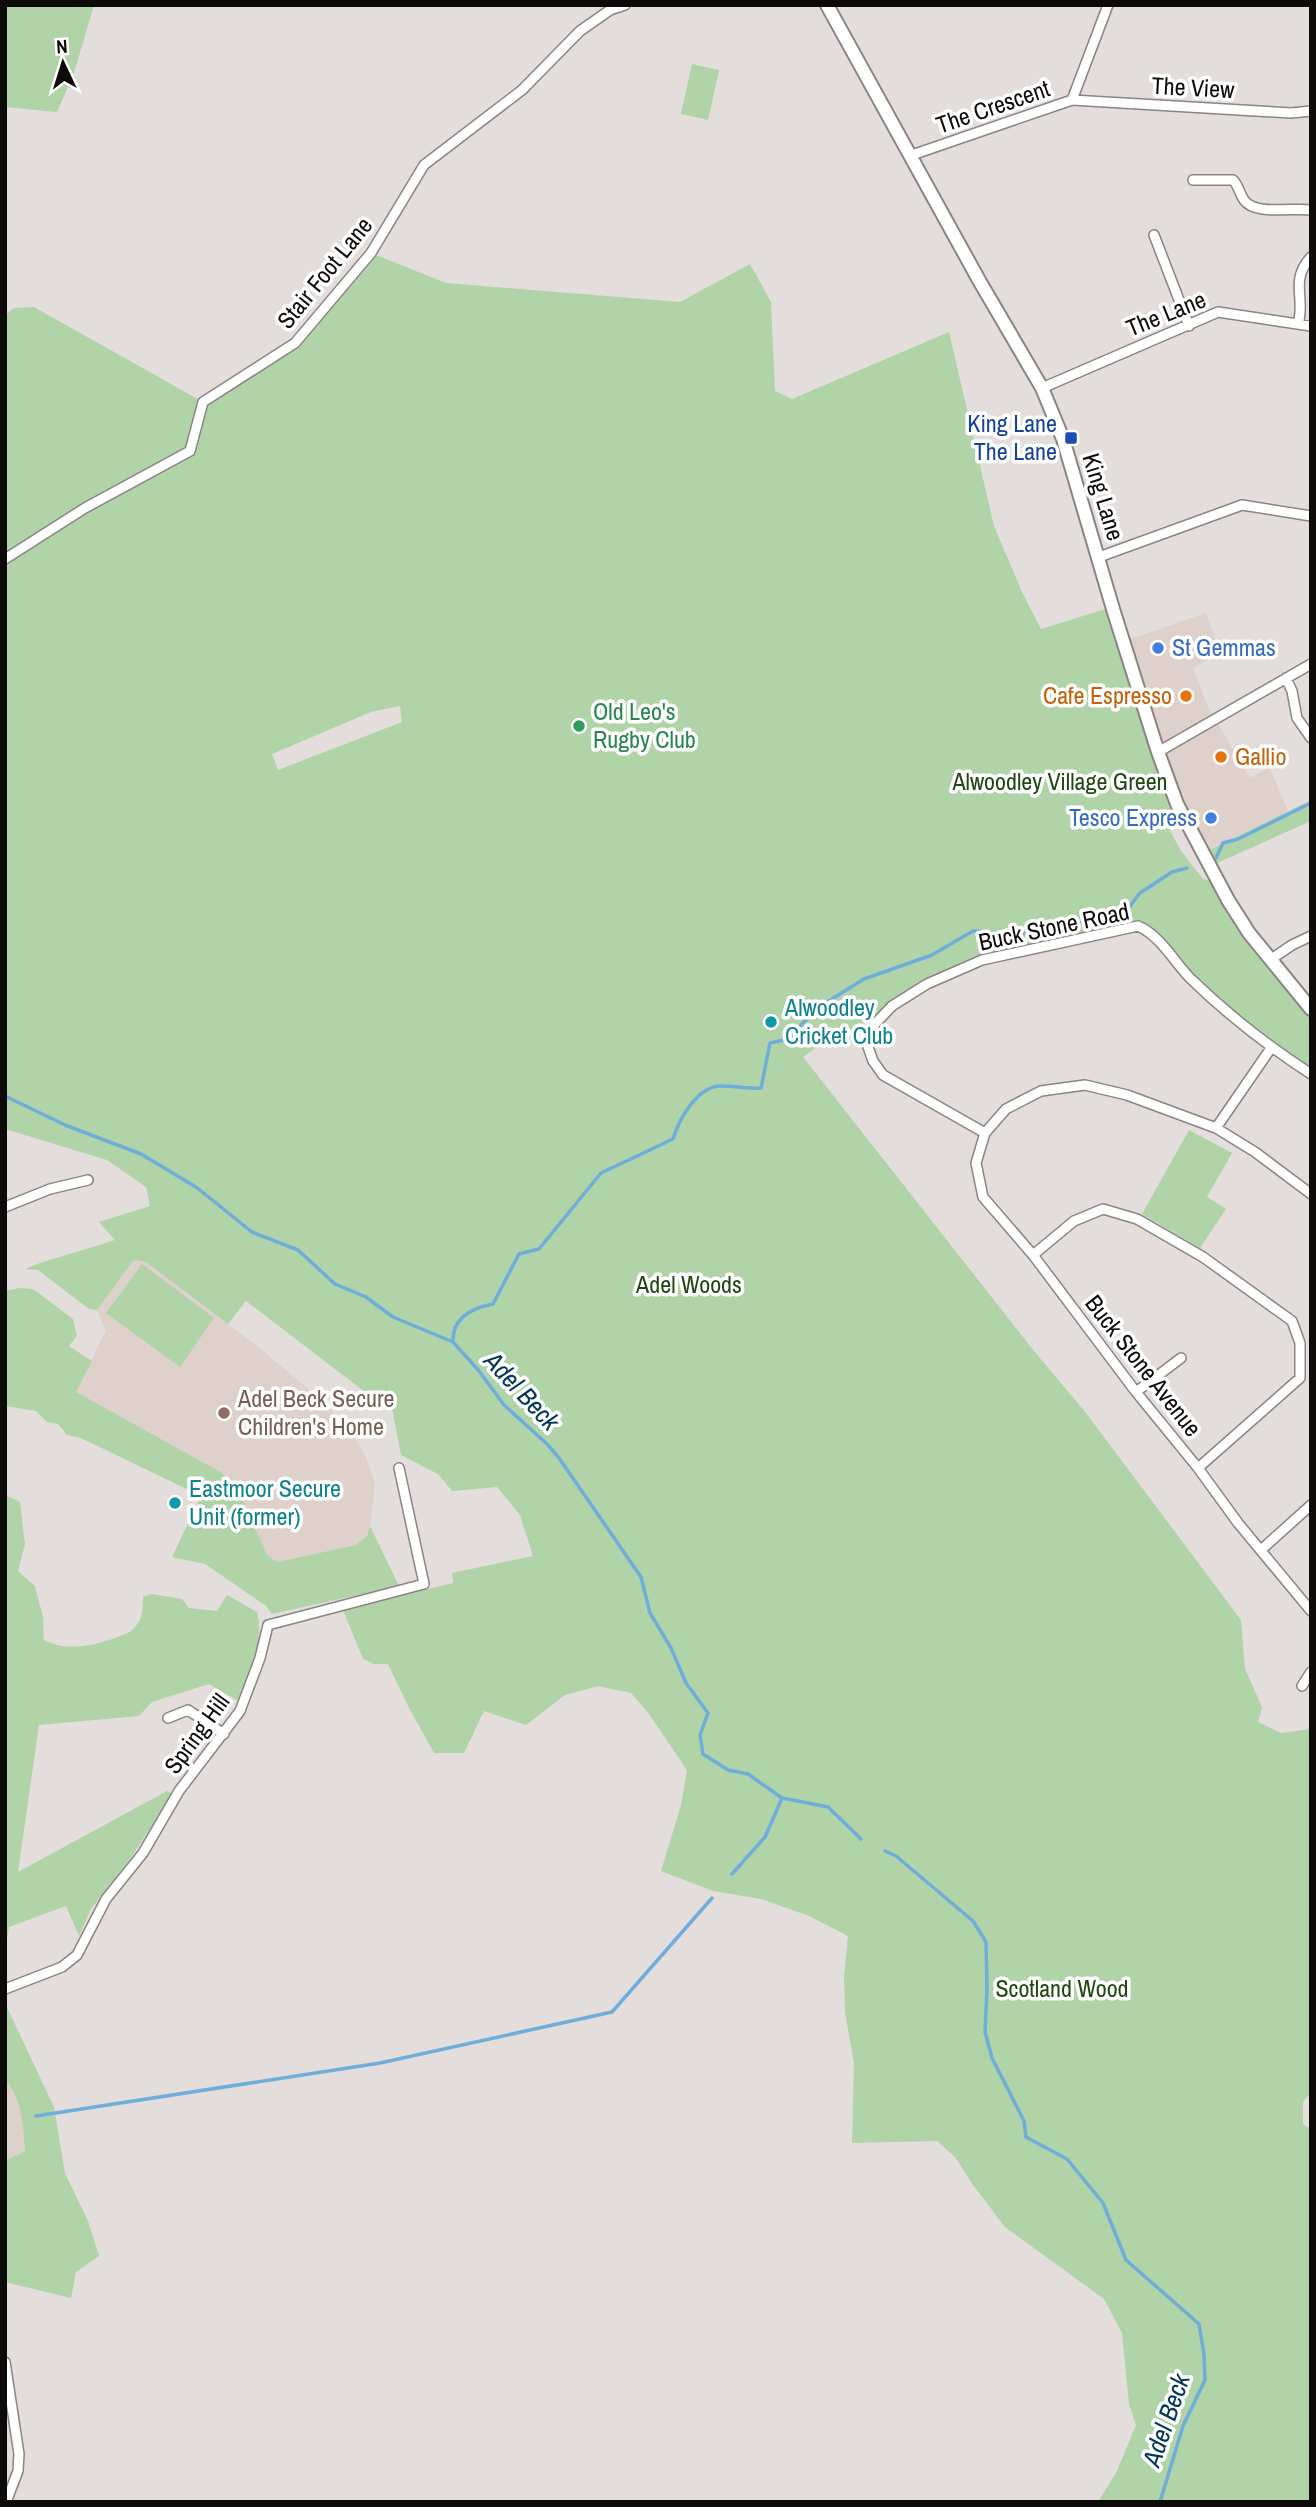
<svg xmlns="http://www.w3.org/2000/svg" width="1316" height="2507" viewBox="0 0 1316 2507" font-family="'Archivo Narrow',sans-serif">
	<rect width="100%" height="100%" fill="#e3dddb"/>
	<!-- built -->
	<path fill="#ded0ca" d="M1206 613 1220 653 1193 668 1208 707 1250 778 1269 767 1288 811 1208 851 1176 784 1130 639Z
		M134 1260 146 1262 257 1346 318 1397 352 1433 365 1455 375 1483 370 1526 367 1536 356 1545 277 1562 267 1555 260 1541 75 1392 106 1331 97 1310Z
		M5 2080 11 2087 22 2116 25 2151 5 2161Z"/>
	<!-- green -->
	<path fill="#b0d4a8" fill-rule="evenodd" d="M5 5H94L74 73 57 112 5 107Z
		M692 64 719 70 708 120 681 114Z
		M371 253 446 283 680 302 750 264 771 302 775 391 792 399 949 332 994 526 1022 592 1041 629 1112 607 1162 781 1177 820 1170 831 1181 851 1203 879 1219 883 1311 1009V1074L1271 1048 1138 926 982 960 927 984 874 1025 834 1035 803 1057 1034 1351 1086 1413 1241 1620 1245 1669 1262 1707 1258 1722 1281 1733 1311 1729V2092L1303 2102V2124L1311 2129V2502H1098L1117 2471 1136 2425 1129 2404 1122 2333 1104 2299 1005 2227 973 2185 955 2157 937 2141 852 2143 854 2063 845 2012 844 1976 848 1936 809 1916 761 1899 713 1891 661 1871 681 1805 687 1770 649 1714 631 1693 598 1686 565 1695 526 1725 484 1711 464 1753H434L408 1706 388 1664H374L363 1659 343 1610 453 1583 452 1573 533 1556 520 1515 497 1487 452 1491 438 1474 401 1455 391 1403 378 1402 246 1301 228 1324 146 1262 134 1260 97 1310 89 1309 38 1270 25 1269 40 1263 115 1240 99 1222 150 1206 146 1187 107 1160 5 1129V315L14 308 34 307 203 402 295 343ZM400 706 402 722 278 770 272 754 371 712Z
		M1311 800V821L1215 864 1208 851Z
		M1189 1130 1232 1153 1207 1197 1226 1209 1200 1248 1142 1214Z
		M142 1264 214 1318 180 1367 106 1313Z
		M20 1288 33 1289 73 1319 77 1336 69 1346 92 1361 76 1392 222 1473 240 1494 267 1555 277 1562 356 1545 367 1536 370 1526 399 1586 272 1614 266 1606 205 1564 172 1557 201 1496 81 1438 67 1435 58 1424 47 1422 36 1411 5 1406V1291Z
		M5 1495 20 1502 25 1544 18 1571 35 1586 43 1617 44 1640C67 1652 92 1646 115 1638 121 1635 130 1634 134 1628 143 1619 143 1609 143 1597L152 1594 182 1599 189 1608 217 1611 227 1595 257 1612C264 1641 252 1675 240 1702L209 1684 152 1702 139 1716 39 1725 18 1872 167 1791 173 1794 130 1859 91 1909 79 1936 66 1906 9 1927 5 1950Z
		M5 2003 54 2107 65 2173 88 2221 99 2256 76 2272 71 2298 5 2282V2161L25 2151C23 2126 22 2100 5 2079Z"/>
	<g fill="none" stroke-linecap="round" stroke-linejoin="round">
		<!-- stream -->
		<path stroke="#6faddb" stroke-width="3.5" d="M1216 858 1223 843 1238 839 1311 803
			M5 1096 65 1125 141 1154 196 1187 252 1232 298 1250 335 1284 366 1297 393 1317 453 1342 479 1371 504 1405 547 1444 559 1458 641 1577 650 1613 671 1648 686 1683 708 1713 700 1735 703 1754 728 1770 748 1774 782 1798 828 1807 861 1839
			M453 1342C452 1318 472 1308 493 1304L519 1254 539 1249 601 1173 673 1139C679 1119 698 1085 722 1086 735 1086 747 1089 761 1088L770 1043 793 1038 802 1024 819 1007 864 979 932 955 973 931 1018 934 1043 931 1124 914 1140 893 1172 872 1187 868
			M885 1851 896 1856 973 1921 986 1942 987 1990 985 2032 992 2058 1024 2121 1026 2137 1067 2159 1103 2203 1126 2260 1199 2324 1204 2354 1205 2380 1183 2426 1160 2502
			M732 1874 765 1837 782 1798
			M36 2116 380 2063 612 2012 712 1898"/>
		<!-- street casing -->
		<g stroke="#8a8482" stroke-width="12">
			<path id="street" d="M1072 100 1291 113 1311 111
				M909 156 1072 100 1108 5
				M1193 180H1233C1239 186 1239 193 1244 200 1255 216 1293 207 1311 210
				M1154 235 1189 326
				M1298 324C1306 298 1289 281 1311 257
				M1042 388 1218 312 1311 326
				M1099 557 1242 505 1311 516
				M5 559 85 508 190 451 203 402 295 343 371 253 424 165 522 90 580 31 610 10 625 5
				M1286 678 1292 691 1297 718 1311 738
				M1158 752 1311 664
				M1270 960 1292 945 1311 936
				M1216 1128 1271 1048
				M985 1133 883 1075 873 1061 868 1047 874 1025 892 1006 927 984 982 960 1138 926C1161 936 1174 962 1191 979 1228 1015 1268 1046 1311 1074
				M1311 1194 1255 1152 1216 1128 1127 1095 1085 1085 1041 1091 1006 1109 985 1133 976 1163 983 1197 1033 1255 1136 1392 1198 1468 1238 1523 1311 1611
				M5 1207 50 1189 88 1180
				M1033 1255 1074 1221 1103 1209 1137 1219 1203 1257 1292 1321 1300 1343V1378L1198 1468
				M1136 1392 1181 1358
				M1261 1550 1311 1505
				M1302 1686 1311 1672
				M168 1718 188 1710 224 1734
				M5 1989 62 1967 77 1955 106 1899 143 1853 179 1791 240 1711 260 1658 268 1625 424 1584 399 1468
				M5 2362 19 2454 18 2471 6 2502"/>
		</g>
		<!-- secondary casing -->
		<g stroke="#8a8482" stroke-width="16">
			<path id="secondary" d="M827 5 980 282 1042 388 1063 439 1113 609 1158 752 1177 804 1228 900 1249 933 1311 1009"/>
		</g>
		<!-- street -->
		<use href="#street" stroke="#fff" stroke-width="9"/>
		<!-- secondary -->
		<use href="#secondary" stroke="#fff" stroke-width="12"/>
	</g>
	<!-- markers -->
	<rect fill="#1a4fb4" stroke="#fff" stroke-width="2.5" x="1064" y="431" width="14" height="14" rx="3.5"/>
	<g fill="#3f7fe0" stroke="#fff" stroke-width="2.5">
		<circle cx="1158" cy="648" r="7"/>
		<circle cx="1211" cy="818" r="7"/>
	</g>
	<g fill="#e8710a" stroke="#fff" stroke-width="2.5">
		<circle cx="1186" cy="696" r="7"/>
		<circle cx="1221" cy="757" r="7"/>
	</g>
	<circle fill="#2e9e5b" stroke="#fff" stroke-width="2.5" cx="579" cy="726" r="7"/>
	<g fill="#0f9aa8" stroke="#fff" stroke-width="2.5">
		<circle cx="771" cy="1022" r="7"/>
		<circle cx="175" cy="1503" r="7"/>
	</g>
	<circle fill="#8d6e63" stroke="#fff" stroke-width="2.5" cx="224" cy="1413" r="7"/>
	<g text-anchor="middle" stroke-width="7" stroke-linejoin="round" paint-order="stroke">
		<!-- street labels -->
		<g font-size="24" fill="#0d0b0a" stroke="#fff">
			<text transform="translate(1193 88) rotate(3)" y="8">The View</text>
			<text transform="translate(993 107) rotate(-19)" y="8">The Crescent</text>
			<text transform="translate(325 273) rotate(-51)" y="8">Stair Foot Lane</text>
			<text transform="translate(1166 314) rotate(-22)" y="8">The Lane</text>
			<text transform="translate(1103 497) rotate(73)" y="8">King Lane</text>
			<text transform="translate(1054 927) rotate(-12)" y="8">Buck Stone Road</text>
			<text transform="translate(1143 1366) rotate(52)" y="8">Buck Stone Avenue</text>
			<text transform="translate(197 1734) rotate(-54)" y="8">Spring Hill</text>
		</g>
		<!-- transit labels -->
		<g font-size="24" fill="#164399" stroke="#fff" text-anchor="end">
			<text x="1057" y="432">King Lane<tspan x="1057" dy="28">The Lane</tspan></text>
		</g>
		<!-- shop labels -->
		<g font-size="24" fill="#366cbe" stroke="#fff" text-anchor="start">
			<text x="1172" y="656">St Gemmas</text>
			<text x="1197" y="826" text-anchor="end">Tesco Express</text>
		</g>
		<!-- food labels -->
		<g font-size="24" fill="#c56008" stroke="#fff" text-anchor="end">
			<text x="1172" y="704">Cafe Espresso</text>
			<text x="1235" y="765" text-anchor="start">Gallio</text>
		</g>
		<!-- leisure labels -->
		<g font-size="24" fill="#27864d" stroke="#fff" text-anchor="start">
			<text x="593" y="720">Old Leo's<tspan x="593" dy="28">Rugby Club</tspan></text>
		</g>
		<!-- park labels -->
		<g font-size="24" fill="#1e4a11" stroke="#fff">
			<text x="1060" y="790">Alwoodley Village Green</text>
			<text x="689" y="1293">Adel Woods</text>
			<text x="1062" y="1997">Scotland Wood</text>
		</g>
		<!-- culture labels -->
		<g font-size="24" fill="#0d838f" stroke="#fff" text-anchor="start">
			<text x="785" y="1016">Alwoodley<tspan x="785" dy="28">Cricket Club</tspan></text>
			<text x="189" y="1497">Eastmoor Secure<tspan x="189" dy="28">Unit (former)</tspan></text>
		</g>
		<!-- education labels -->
		<g font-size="24" fill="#785e54" stroke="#fff" text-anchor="start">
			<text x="238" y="1407">Adel Beck Secure<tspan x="238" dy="28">Children's Home</tspan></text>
		</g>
		<!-- water labels -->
		<g font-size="26" font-style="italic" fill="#023755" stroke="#fff">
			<text transform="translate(522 1391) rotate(47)" y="9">Adel Beck</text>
			<text transform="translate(1166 2420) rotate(-71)" y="9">Adel Beck</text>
		</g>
	</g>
	<!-- border -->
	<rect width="1316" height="2507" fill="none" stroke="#0d0b0a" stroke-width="14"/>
	<!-- north arrow -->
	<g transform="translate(63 63) rotate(356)" stroke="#ffffff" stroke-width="5" paint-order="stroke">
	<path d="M0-5L12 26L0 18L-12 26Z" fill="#0d0b0a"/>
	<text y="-10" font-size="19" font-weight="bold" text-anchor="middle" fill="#0d0b0a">N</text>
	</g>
</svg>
